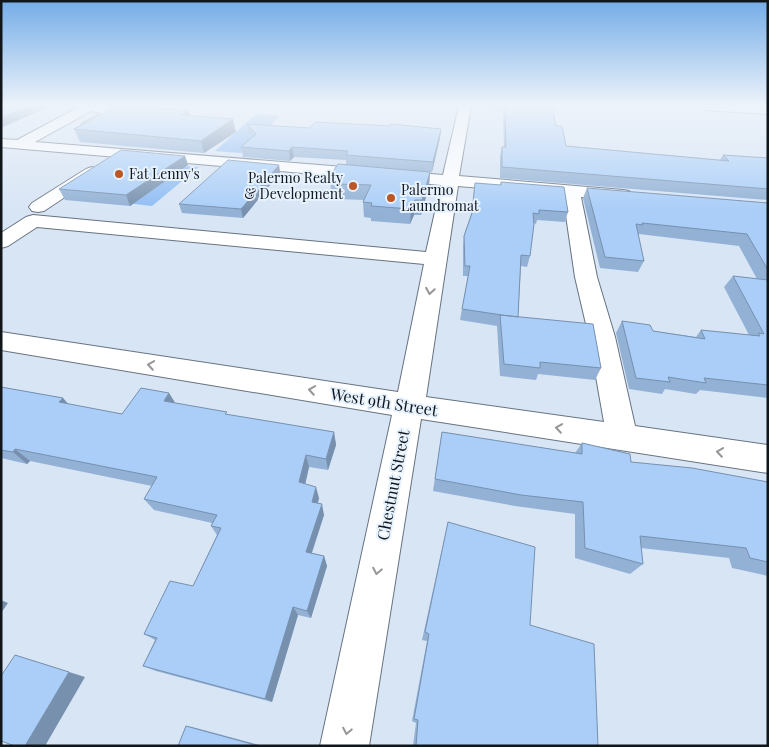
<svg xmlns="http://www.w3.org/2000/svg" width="769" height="747" viewBox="0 0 769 747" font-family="'Playfair Display',serif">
	<rect width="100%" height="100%" fill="#d8e5f5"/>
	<!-- green -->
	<path fill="#8fbdf4" d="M256 114 280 116 241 153 215 151Z
		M165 165 199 167 152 206 117 202Z"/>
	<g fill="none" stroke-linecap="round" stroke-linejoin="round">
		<!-- minor casing -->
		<g stroke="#677381" stroke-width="2">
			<path id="minor" d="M78 106H103L118 109 120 112 92 130H82L80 127 82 124 102 113 91 111 35 142 443 175 459 106H471L459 176 623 190 629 191 632 195 629 199 623 200 581 197 597 277 615 337 635 426 768 445V473L421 419 369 746H320L392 415 1 350V332L398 392 424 264 37 227 8 246 1 248V233L26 217 33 215 426 252 441 185 1 147V139L17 140 79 107ZM458 186 563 195 575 277 589 337 604 422 426 397Z
				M699 106H768V114L705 110Z
				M92 167 98 169 100 172 98 175 44 211 38 212 32 211 29 207 32 203 86 169Z"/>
		</g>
		<!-- minor -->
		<use href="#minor" fill="#fff" fill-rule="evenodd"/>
	</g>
	<!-- wall -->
	<path fill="#92b1d5" d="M486 106H552L556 126 566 146 720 160 723 155 768 158V200L500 178V156L502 147H504L503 110H491V107H486Z
		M189 116 236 132 204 153 80 142 74 129Z
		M247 124 309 128 441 129 440 138 432 172H430L429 186 421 215H414L410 224 371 221V218L364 217 363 202 365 200 338 199 337 191H331L330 176 346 165V160L294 157 290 161 243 157 241 147 253 137 249 133Z
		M185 156 188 165 130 206 65 200 59 189Z
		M279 165 280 173 243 218 182 213 179 204Z
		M501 182 568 212 565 222 537 220 536 224 534 223 530 256 527 267 521 266 518 317 601 368 595 380 538 374 536 380 500 376 497 326 460 320 468 276H463V247L464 236 471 215 475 183 500 185Z
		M587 188 768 203V398L700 390 696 394 665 389 662 394 629 389 616 333 622 321 653 331 696 337 701 330 749 335 724 287 733 276 757 279 739 246 639 234 638 235 644 261 638 272 600 268 583 198Z
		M1 387 63 398 68 404 122 414 169 393 175 403 228 415 334 432 336 445 328 470 309 467 305 484 319 498 318 503 324 515 312 553 324 556 327 566 311 618 298 615 272 702 156 671 143 666 155 640 144 634 193 586 217 535 211 526 212 523 154 510 144 499 152 486 30 461 27 464 1 458Z
		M442 432 575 453 582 443 631 462 768 482V576L732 568 729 558 641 548 643 564 630 574 575 558V514L515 506 433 491Z
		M448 522 530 625 598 746H413L416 723 412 721 427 641 422 640Z
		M186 726 196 728 263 746H178Z"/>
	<!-- shaded-wall -->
	<path fill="#7790ae" d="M29 106H50L1 128V118Z
		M188 111 192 123 181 115Z
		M233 119 236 132 204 153 201 141Z
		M441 129 440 138 432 172 433 162Z
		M292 147 294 157 290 161 289 151Z
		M185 156 188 165 130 206 126 195Z
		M279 165 280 173 243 218 241 209Z
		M430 172 429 186 421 215 422 200Z
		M415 200 414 215 410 224 411 209Z
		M169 393 177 406 164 401Z
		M63 398 74 411 59 402Z
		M334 432 336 445 328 470 326 459Z
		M15 449 30 461 27 464 13 452Z
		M306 455 309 467 303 494 299 482Z
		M316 487 319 498 315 513 312 502Z
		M322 504 324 515 309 561 306 552Z
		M324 556 327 566 311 618 307 611Z
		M1 600 8 603 1 613Z
		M293 607 298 615 272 702 265 699Z
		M15 655 85 677 45 746H25Z"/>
	<!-- building -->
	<path fill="#aacef8" stroke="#7790ae" d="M1 106H29L1 118Z
		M117 106H131L188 111 181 115 233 119 201 141 74 129Z
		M505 106H552L556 126H562L566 146 729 161 723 155 768 158V189L502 167V147H506Z
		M316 122 390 126 391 124 441 129 433 162 346 155 348 151 292 147 289 151 241 147 256 134 247 124 309 128Z
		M121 150 185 156 126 195 59 189Z
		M228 160 279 165 241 209 179 204Z
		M338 164 430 172 422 200H415L411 209 371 206 372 203 363 202 371 185 337 184 342 177 330 176Z
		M501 182 564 187 568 212 539 210V214L533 213 534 224 530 256 521 255 518 317 502 315 462 309 470 266H465L464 236 472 213 475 183 501 185Z
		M587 188 768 203V270L747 234 642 223 643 225 636 224 644 261 605 257Z
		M733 276 768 280V385L704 378 706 383 668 377 670 382 636 378 622 321 650 325 653 331 705 339 701 330 760 336 758 333 764 334Z
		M500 315 593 324 601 368 540 362V368L504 364Z
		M1 387 63 398 59 402 122 414 141 388 169 393 164 401 227 412 225 414 334 432 326 459 306 455 299 482 316 487 312 502 322 504 306 552 324 556 307 611 293 607 265 699 143 666 157 638 144 634 170 581 193 586 221 528 211 526 217 515 144 499 157 477 15 449 13 452 1 450Z
		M442 432 582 454V443L630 454 631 462 692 468 768 482V562L750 558 746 548 640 536 643 564 585 548 583 502 521 495 435 479Z
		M448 522 535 547 530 625 594 644 598 746H416L418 720 414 719 429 634 425 632Z
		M15 655 69 672 25 746H15L1 741V676Z
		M186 726 259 746H178Z"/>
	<!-- one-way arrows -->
	<defs><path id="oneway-chevron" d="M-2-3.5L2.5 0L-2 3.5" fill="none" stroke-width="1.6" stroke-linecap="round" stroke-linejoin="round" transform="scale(1.25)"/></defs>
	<g stroke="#949698">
		<use href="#oneway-chevron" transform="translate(430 291) rotate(99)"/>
		<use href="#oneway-chevron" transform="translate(151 365) rotate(-171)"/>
		<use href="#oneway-chevron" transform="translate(312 390) rotate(-171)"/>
		<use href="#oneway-chevron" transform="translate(559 428) rotate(-172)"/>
		<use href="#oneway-chevron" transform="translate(720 452) rotate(-172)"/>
		<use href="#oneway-chevron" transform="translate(377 571) rotate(101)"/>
		<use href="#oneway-chevron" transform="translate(347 731) rotate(101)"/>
	</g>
	<!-- sky -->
	<linearGradient id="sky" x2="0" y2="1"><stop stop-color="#74ace7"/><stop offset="0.5" stop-color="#edf3fa"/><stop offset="1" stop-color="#edf3fa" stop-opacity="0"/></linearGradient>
	<rect width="769" height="211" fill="url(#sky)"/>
	<!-- markers -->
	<g fill="#bb5626" stroke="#e7f2ff" stroke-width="2">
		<circle cx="119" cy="174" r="5"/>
		<circle cx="353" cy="186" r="5"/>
		<circle cx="391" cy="198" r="5"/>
	</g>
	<g text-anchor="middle" stroke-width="4" stroke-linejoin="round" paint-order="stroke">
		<!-- far-poi labels -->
		<g font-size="14" fill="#11161b" stroke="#e7f2ff" text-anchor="start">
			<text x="129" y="179">Fat Lenny's</text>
			<text x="343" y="183" text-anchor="end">Palermo Realty<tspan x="343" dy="16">&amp; Development</tspan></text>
			<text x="401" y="195">Palermo<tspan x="401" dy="16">Laundromat</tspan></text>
		</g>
		<!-- street labels -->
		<g font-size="16" fill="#11161b" stroke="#e7f2ff">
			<text transform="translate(384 402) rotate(9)" y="6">West 9th Street</text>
			<text transform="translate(393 485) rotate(-79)" y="6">Chestnut Street</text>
		</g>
	</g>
	<!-- border -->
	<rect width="769" height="747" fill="none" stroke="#11161b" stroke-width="5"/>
</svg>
